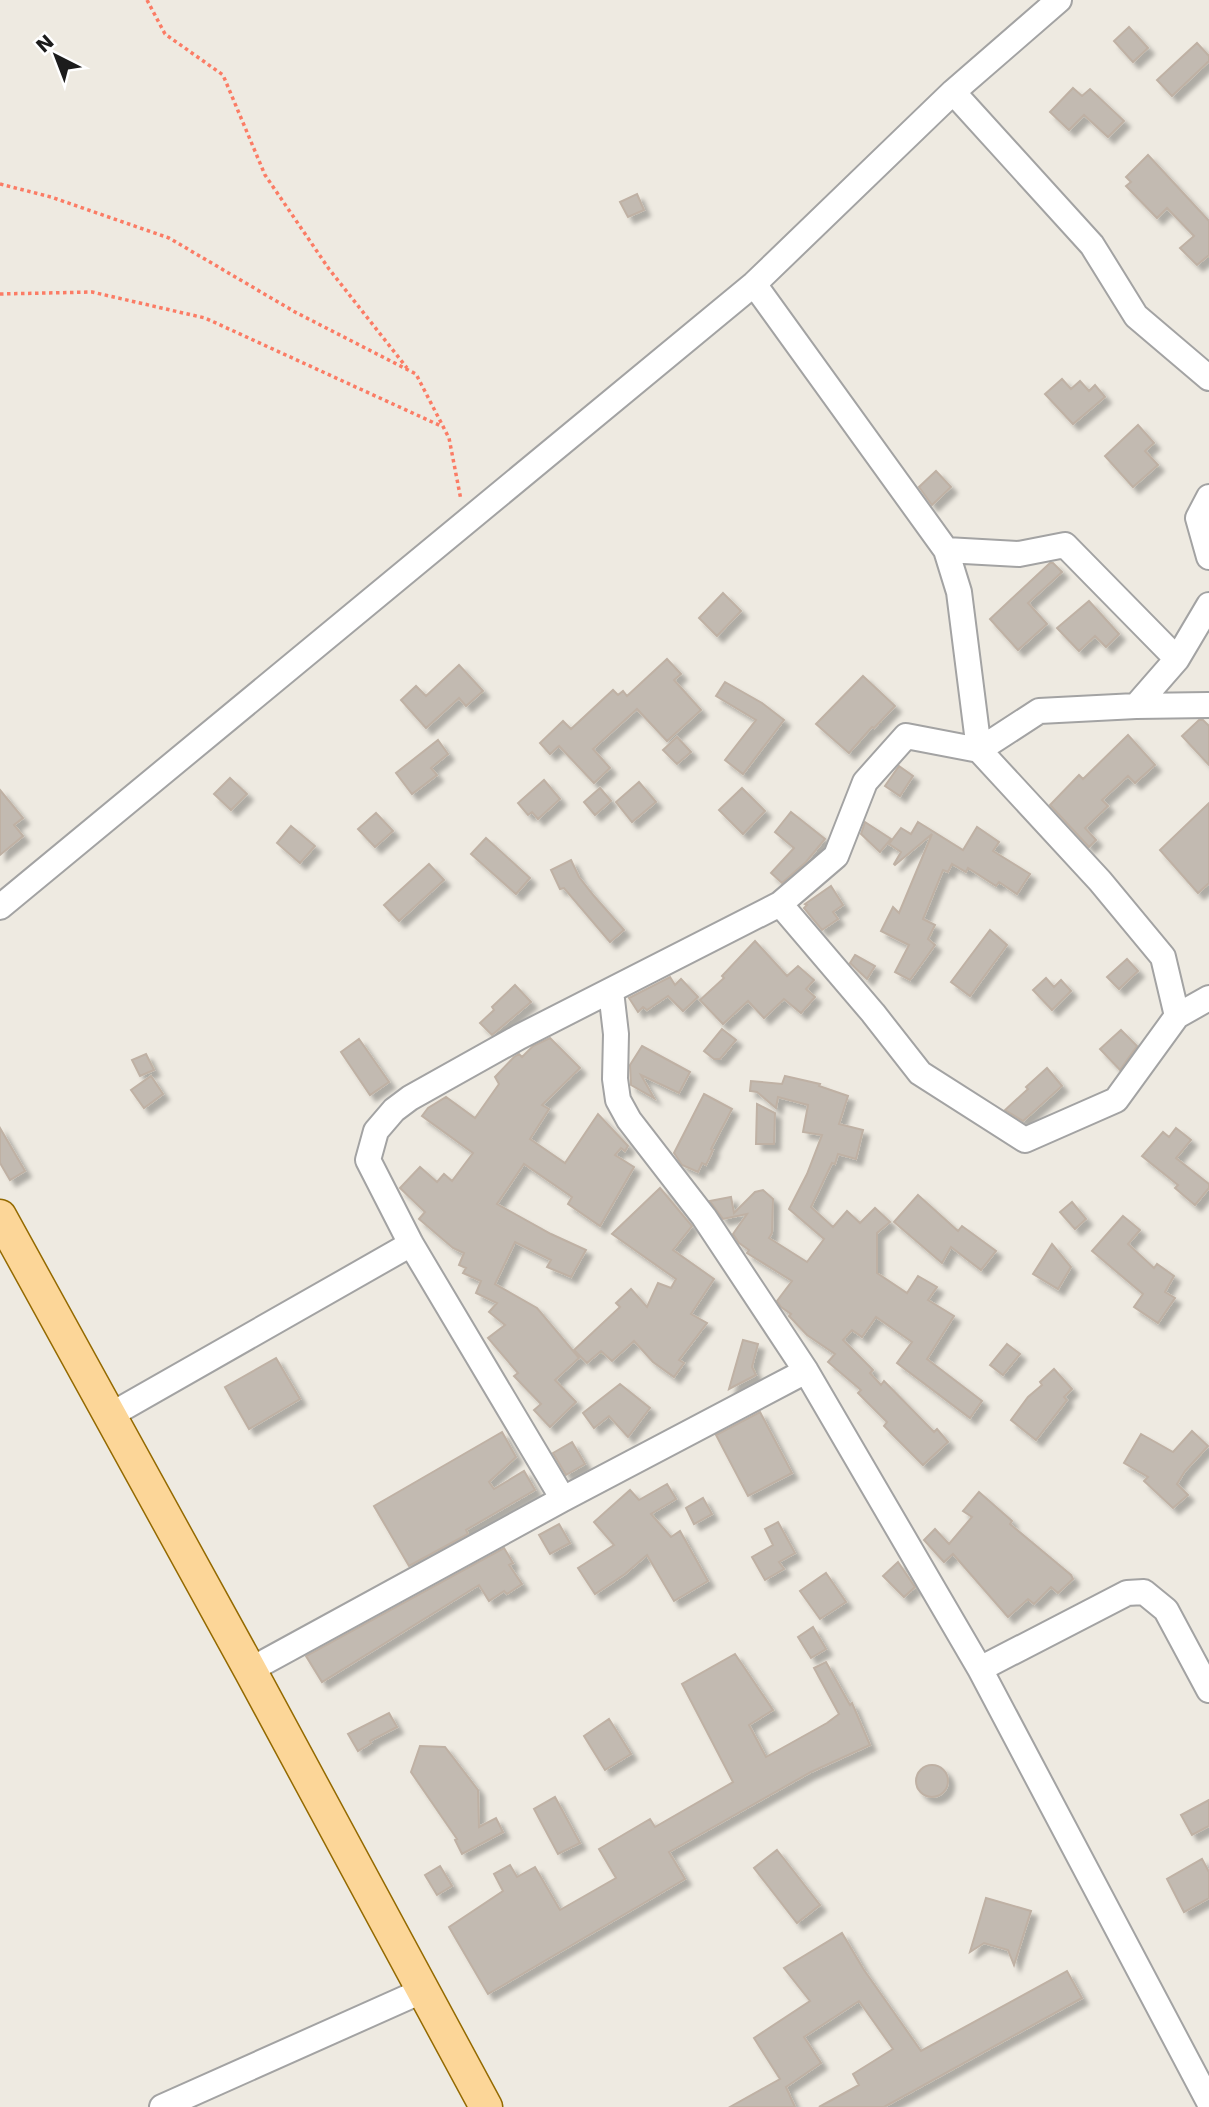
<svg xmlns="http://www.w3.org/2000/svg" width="1209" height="2107" viewBox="0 0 1209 2107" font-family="'DejaVu Sans',sans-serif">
	<defs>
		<filter id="shadow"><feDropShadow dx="6" dy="6" stdDeviation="2" flood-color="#0004"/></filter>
	</defs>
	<rect width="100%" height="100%" fill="#eeeae1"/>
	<!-- building -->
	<path fill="#c2bab1" stroke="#bfb1a4" stroke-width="2" filter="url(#shadow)" d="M1129 27 1148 48 1133 62 1114 41Z
		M1197 43 1209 56V61L1172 96 1157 80Z
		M1073 88 1082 96 1090 89 1124 121 1108 137 1084 115 1069 130 1050 112Z
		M1148 155 1209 221V255L1197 265 1180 248 1194 236 1167 208 1157 218 1126 186 1131 182 1126 177Z
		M637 194 644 210 628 217 620 202Z
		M1062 379 1071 389 1080 381 1089 391 1095 385 1105 397 1073 424 1045 394Z
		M1138 425 1154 443 1145 451 1158 465 1133 487 1105 456Z
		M936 471 951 487 932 505 919 487Z
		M1050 563H1053L1062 572 1028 603 1047 624 1018 650 990 619Z
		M723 593 741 611 717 636 699 618Z
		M1089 601 1119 634 1106 647 1095 636 1079 651 1057 628Z
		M667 659 681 674 674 680 701 710 667 741 637 709 593 749 610 768 594 783 559 746 550 754 540 743 563 721 571 729 613 690 618 695 623 691 627 696Z
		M459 665 483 691 466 706 459 698 426 728 401 700 416 686 426 696Z
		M863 676 895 706 874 728 872 727 849 753 816 724Z
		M725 682 762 703 784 720 743 774 725 760 756 720 716 696Z
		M1199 720H1203L1209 726V765L1182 736Z
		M1128 735 1155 765 1135 783 1128 776 1102 800 1108 806 1085 828 1096 840 1089 847 1050 805 1079 775 1083 779Z
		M677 737 691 752 677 764 663 750Z
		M438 740 448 754 431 768 437 775 412 794 396 773Z
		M899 766 913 776 900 796 885 786Z
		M230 778 247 794 231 810 214 794Z
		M544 780 560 799 538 819 532 812 528 815 518 803Z
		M639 782 656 802 632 822 616 802Z
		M600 788 611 801 595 815 584 802Z
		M742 788 765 811 743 834 719 810Z
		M0 790 23 818 14 825 23 836 0 855Z
		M1209 803V883L1198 893 1160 850Z
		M791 812 825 839 806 862 782 883 771 873 794 848 775 832Z
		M376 813 393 831 375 847 358 829Z
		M865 822 891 839 880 852 861 834Z
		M918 822 963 850 977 827 999 842 993 851 1030 874 1017 894 999 882 996 886 968 868 966 872 952 864 948 872 943 870 923 919 935 925 928 939 935 945 910 980 895 972 909 945 881 931 893 907 899 913 932 834 895 865 894 864 901 852 889 844 901 828 911 834Z
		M291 826 315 846 300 863 277 843Z
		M486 838 530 878 516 894 471 854Z
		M571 860 579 877 594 896 624 930 610 942 564 888 560 889 551 870Z
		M429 864 444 880 399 921 384 905Z
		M831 886 843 905 833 912 838 919 822 930 804 908 807 905 805 904Z
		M990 930 1007 945 970 996 951 982Z
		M755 941 787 976 798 966 814 980 806 989 815 997 801 1013 784 999 764 1018 748 1001 723 1024 700 1000 724 978 722 976Z
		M855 955 875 966 867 979 850 963Z
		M1127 959 1138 971 1119 989 1107 977Z
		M670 977 675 985 681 979 698 997 683 1011 668 996 647 1010 643 1007 638 1012 629 998Z
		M1046 978 1054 987 1061 980 1071 991 1052 1010 1033 990Z
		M515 985 531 1002 492 1035 480 1023 494 1010 492 1007Z
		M722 1029 736 1040 720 1059H714L704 1051Z
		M1121 1030 1137 1046 1120 1070 1100 1049Z
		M550 1038 580 1068 542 1105 549 1109 530 1139 565 1163 598 1114 628 1146 625 1151 621 1148 615 1155 634 1167 600 1226 568 1204 572 1197 524 1164 497 1204 551 1234 586 1250 571 1277 547 1267 551 1260 515 1242 495 1284 537 1308 579 1358 555 1380 576 1402 550 1427 534 1410 541 1404 514 1376 518 1373 488 1338 505 1325 489 1312 497 1303 476 1293 481 1281 463 1273 466 1268 459 1265 464 1253 453 1248 419 1219 425 1212 400 1188 420 1167 437 1182 444 1174 452 1181 473 1153 422 1116 428 1108 446 1097 475 1118 499 1084 495 1077 514 1057 519 1054 522 1057 533 1046Z
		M359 1039 389 1082 370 1095 341 1052Z
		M642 1046 690 1072 679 1093 641 1075 654 1098 631 1085 630 1065Z
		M146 1054 154 1070 140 1076 132 1060Z
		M1047 1068 1062 1086 1023 1121 1005 1110 1028 1089 1026 1087Z
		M151 1076 163 1094 144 1108 131 1090Z
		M785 1076 820 1084 819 1086 848 1096 839 1124 863 1130 856 1159 838 1154 835 1164 832 1163 811 1207 833 1227 847 1211 860 1223 875 1208 890 1222 877 1233V1273L907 1293 918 1276 937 1287 928 1300 954 1316 927 1359 982 1401 970 1418 897 1363 912 1342 876 1317 862 1337 852 1330 843 1340 873 1370 870 1373 881 1385 884 1381 934 1432 937 1429 948 1442 923 1465 884 1426 887 1422 858 1393 861 1390 828 1362 835 1354 807 1335 789 1316 791 1314 781 1307 777 1301 792 1281 747 1253 749 1250 739 1243 733 1234 747 1214 723 1219 710 1201 731 1197 734 1213 755 1192 763 1190 773 1199 772 1233 769 1238 807 1262 824 1239 789 1209 807 1174 822 1135 803 1132 808 1105 778 1097 776 1108 757 1092 750 1091 751 1081 782 1084Z
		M704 1094 732 1109 711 1149 713 1150 706 1165 702 1163 698 1172 682 1165 674 1153Z
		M757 1104 775 1113 774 1144H756Z
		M0 1128 25 1171 10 1180 0 1163Z
		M1176 1128 1191 1140 1176 1158 1209 1184V1188L1195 1205 1175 1188 1178 1185 1142 1156 1163 1132 1169 1137Z
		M660 1188 692 1226 673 1250 714 1279 691 1314 707 1323 679 1360 684 1363 674 1377 653 1362 634 1341 612 1361 601 1351 587 1363 574 1350 620 1307 616 1303 631 1289 647 1307 658 1283 671 1288 676 1279 612 1234Z
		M918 1195 958 1231 962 1226 996 1251 981 1270 951 1247 942 1263 894 1222Z
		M1072 1202 1086 1219 1075 1229 1060 1212Z
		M1123 1216 1140 1230 1128 1244 1154 1268 1157 1264 1174 1276 1165 1292 1175 1298 1158 1323 1134 1307 1143 1294 1092 1251Z
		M1052 1244 1071 1267 1058 1289 1033 1274Z
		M743 1340 758 1344 752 1367 756 1375 729 1389Z
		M1007 1344 1020 1354 1003 1375 990 1365Z
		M276 1358 300 1399 249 1429 225 1387Z
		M1054 1369 1072 1389 1064 1397 1067 1400 1036 1440 1011 1420 1028 1397 1042 1385 1040 1382Z
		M620 1384 650 1408 628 1437 609 1416 594 1428 583 1413Z
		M760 1412 792 1473 748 1496 716 1435Z
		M1192 1431 1208 1446 1185 1471 1177 1484 1188 1495 1173 1508 1144 1481 1148 1477 1124 1463 1141 1434 1173 1452Z
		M502 1432 516 1457 489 1482 494 1489 524 1471 535 1490 466 1530 468 1534 409 1566 374 1506Z
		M572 1442 585 1464 566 1475 553 1453Z
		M667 1484 676 1499 651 1514 671 1537 680 1531 708 1581 674 1601 647 1555 625 1574 595 1594 578 1568 614 1545 594 1522 630 1490 639 1500Z
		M979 1492 1012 1521 1010 1524 1071 1575 1073 1579 1058 1593 1051 1587 1034 1604 1028 1599 1008 1617 953 1554 944 1562 924 1540 935 1529 949 1544 972 1517 963 1511Z
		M703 1498 712 1514 694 1524 686 1508Z
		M778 1522 795 1553 779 1562 784 1569 765 1580 752 1557 773 1545 765 1529Z
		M559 1524 570 1543 550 1554 539 1535Z
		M504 1548 513 1563 509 1565 522 1584 507 1594 504 1591 489 1601 479 1585 322 1682 306 1656Z
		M898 1562 915 1587 904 1597 883 1576Z
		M826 1573 846 1602 820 1619 800 1591Z
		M813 1627 826 1649 811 1658 798 1637Z
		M735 1654 773 1710 749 1725 766 1757 827 1723 839 1714 814 1668 826 1662 850 1705 852 1703 870 1745 811 1772 669 1852 685 1879 488 1994 449 1927 503 1891 494 1874 510 1865 517 1877 535 1867 560 1910 616 1878 599 1849 650 1819 655 1827 733 1782 682 1684Z
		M389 1713 397 1727 370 1741 371 1743 358 1751 348 1734Z
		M609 1719 631 1754 605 1770 584 1736Z
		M420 1746 445 1747 478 1790 479 1827 496 1818 503 1832 462 1854 455 1840 457 1839 411 1772Z
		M916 1781a16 16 0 1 1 32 0a16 16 0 1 1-32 0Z
		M555 1797 580 1843 558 1854 534 1809Z
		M1209 1800V1826L1192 1835 1181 1815Z
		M777 1850 820 1905 797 1923 754 1868Z
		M1202 1859 1209 1872V1898L1184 1912 1167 1879Z
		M440 1866 452 1886 437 1895 425 1875Z
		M986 1898 1031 1911 1014 1965 1008 1950 984 1943 970 1952Z
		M842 1933 864 1970 921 2051 1067 1971 1082 1998 884 2107H819L859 2085 853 2074 893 2049 859 2001 804 2037 821 2063 786 2087 795 2107H730L780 2079 754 2038 810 2001 784 1968Z"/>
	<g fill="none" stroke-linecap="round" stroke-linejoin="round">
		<!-- minor casing -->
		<g stroke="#a3a3a3" stroke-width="28">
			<path id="minor" d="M953 92 1092 245 1136 316 1209 378
				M754 284 946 550 959 592 979 750 1100 881 1163 957 1177 1016
				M1209 497 1198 518 1209 557
				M946 550 1019 554 1065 545 1177 659
				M1136 706 1177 659 1209 605
				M780 904 873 1013 920 1073 1025 1140 1116 1100 1177 1016 1209 998
				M0 907 754 284 953 92 1059 0
				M611 991 616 1034 615 1079 618 1100 629 1120 704 1217 806 1371 980 1669 1209 2102
				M109 1416 411 1244
				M563 1499 411 1244 368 1160 376 1131 394 1110 410 1098 519 1037 780 904 836 856 865 782 906 736 979 750 1039 711 1136 706 1209 705
				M980 1669 1127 1593 1144 1592 1166 1610 1209 1690
				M250 1670 563 1499 806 1371
				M162 2107 424 1990"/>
		</g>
		<!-- major casing -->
		<g stroke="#946a00" stroke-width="35">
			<path id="major" d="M0 1216 250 1670 486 2107"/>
		</g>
		<!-- path -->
		<path stroke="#fb7c65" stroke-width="3.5" stroke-dasharray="3.5 3.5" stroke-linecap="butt" d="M147 0 165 34 223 75 265 175 329 269 407 368
			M0 184 51 197 169 238 295 312 416 374 449 438 461 500
			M0 294 92 292 205 318 441 426"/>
		<!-- minor -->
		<use href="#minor" stroke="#fff" stroke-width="24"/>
		<!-- major -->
		<use href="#major" stroke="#fcd698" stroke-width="32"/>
	</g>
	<!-- north arrow -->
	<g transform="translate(56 56) rotate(318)" stroke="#ffffff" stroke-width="5" paint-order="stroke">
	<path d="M0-5L12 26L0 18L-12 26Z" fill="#1c1c1c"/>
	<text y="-10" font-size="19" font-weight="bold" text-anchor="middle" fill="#1c1c1c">N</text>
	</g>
</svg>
